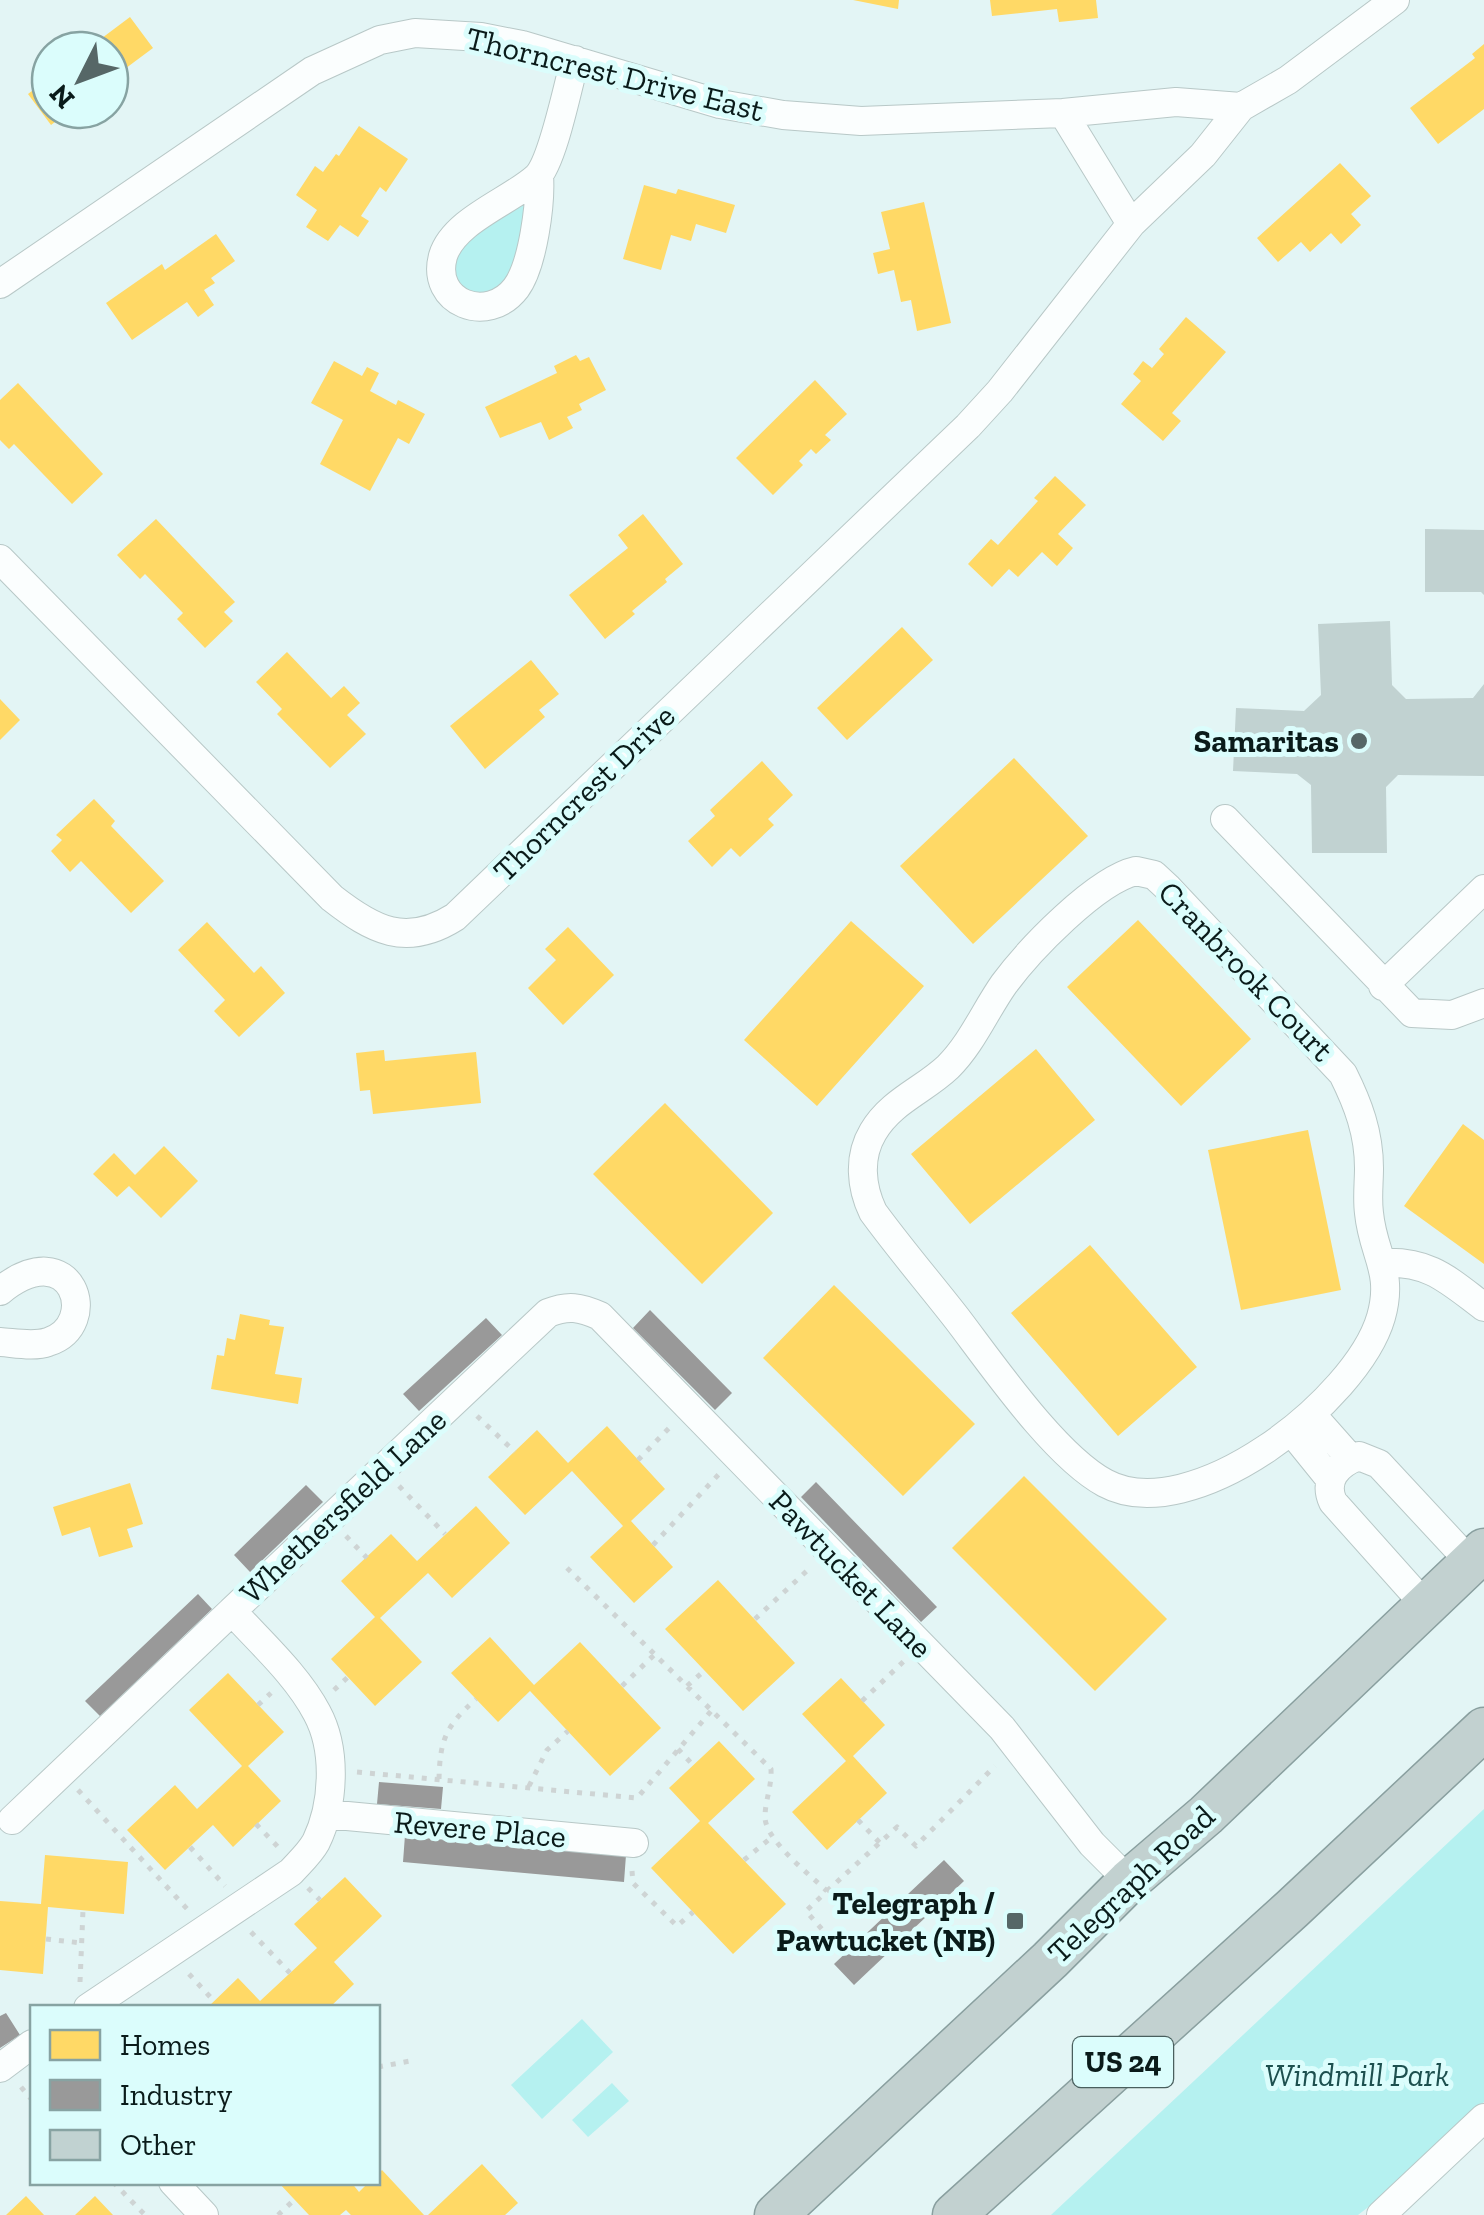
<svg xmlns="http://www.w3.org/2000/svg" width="1484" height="2215" viewBox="0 0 1484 2215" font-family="'Zilla Slab',serif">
	<rect width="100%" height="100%" fill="#e3f5f5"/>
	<!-- green -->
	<path fill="#b5f1f0" d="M524 201 527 202 514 269 501 286 477 296C416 263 494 222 524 201Z
		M1484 1809V2102L1389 2191 1358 2215H1051Z
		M582 2019 613 2052 542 2119 511 2085Z
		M612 2083 629 2101 588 2137 572 2120Z"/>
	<!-- homes -->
	<path fill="#ffd966" d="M853 0H899L898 9Z
		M990 0H1096L1098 18 1059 22 1057 9 992 16Z
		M130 17 153 48 110 80V50H86Z
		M1484 44V109L1438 144 1410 108 1475 58 1472 54Z
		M50 77V110H71L51 125 28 94Z
		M359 126 408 159 386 192 380 187 361 216 369 221 358 237 340 225 328 241 306 227 317 210 296 195 315 166 323 172 336 154 339 156Z
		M1340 163 1371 196 1351 214 1361 225 1341 244 1331 233 1310 252 1301 242 1278 262 1257 238Z
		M644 185 676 194 678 189 735 205 726 233 696 224 691 241 671 235 661 270 623 259Z
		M924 202 951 323 917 331 911 300 901 302 894 270 878 274 873 253 890 249 881 212Z
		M216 234 235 261 211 278 215 283 204 290 214 305 198 317 187 302 132 340 106 303 162 264 165 270Z
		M1186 317 1226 352 1172 413 1181 421 1163 441 1121 404 1141 381 1133 374 1143 361 1152 368 1164 354 1159 349Z
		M576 355 580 361 589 357 606 390 579 404 582 410 567 417 573 428 549 440 541 422 500 438 485 407 557 373 554 366Z
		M334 361 362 376 367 367 379 373 370 391 396 405 398 400 425 414 409 444 398 438 370 491 320 464 343 420 311 403Z
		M815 380 847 414 825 435 831 440 816 454 811 449 799 461 803 465 773 495 736 458Z
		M18 383 103 474 72 504 14 444 9 449 0 440V400Z
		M1055 476 1086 505 1058 534 1073 548 1057 566 1042 552 1018 577 1009 569 992 587 968 564 991 539 998 545 1038 501 1034 498Z
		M643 514 683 564 665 579 667 582 632 611 635 614 605 639 569 595 628 548 618 535Z
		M156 519 235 602 224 612 233 621 205 648 177 619 183 613 145 574 140 579 117 555Z
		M902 627 933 660 847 740 817 708Z
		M287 652 331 698 344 686 360 703 347 715 366 734 330 768 277 714 282 709 256 682Z
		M531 660 559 694 539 710 545 717 485 769 450 726Z
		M0 699 20 720 0 740Z
		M1014 758 1088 836 973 944 900 866Z
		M762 761 793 795 768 819 774 825 740 857 731 848 712 867 688 841 715 816 710 810Z
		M94 799 115 821 111 826 164 881 131 913 81 861 70 872 51 851 62 840 56 835Z
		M1138 920 1251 1039 1181 1106 1067 987Z
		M851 921 924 986 817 1106 744 1040Z
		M207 922 254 973 261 966 285 993 239 1037 214 1011 225 1000 178 950Z
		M568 927 614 975 563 1025 528 988 556 960 545 949Z
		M1036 1049 1095 1120 970 1224 911 1154Z
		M384 1050 385 1061 476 1052 481 1103 373 1114 370 1090 360 1091 356 1053Z
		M665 1103 773 1213 702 1284 593 1174Z
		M1463 1124 1484 1140V1264L1404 1206Z
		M1308 1130 1341 1290 1241 1310 1208 1150Z
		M164 1146 198 1181 161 1218 129 1186 117 1197 93 1174 114 1153 135 1175Z
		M1090 1245 1197 1367 1118 1436 1011 1313Z
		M834 1285 975 1424 903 1496 763 1358Z
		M240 1314 270 1320 269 1325 284 1327 275 1374 302 1378 298 1404 211 1389 217 1355 224 1356 227 1338 235 1340Z
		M607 1426 665 1489 631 1521 673 1567 634 1603 590 1557 623 1526 572 1471 525 1515 488 1477 537 1430 568 1463Z
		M1024 1476 1167 1619 1095 1691 952 1548Z
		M130 1483 143 1524 127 1529 133 1547 99 1557 90 1527 62 1536 53 1507Z
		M476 1506 510 1543 452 1598 428 1573 380 1618 422 1662 375 1706 331 1659 375 1617 341 1581 391 1534 417 1561Z
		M718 1580 795 1663 743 1711 665 1629Z
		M490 1637 534 1685 580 1642 661 1728 610 1776 530 1691 498 1722 451 1673Z
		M228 1673 284 1732 248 1766 281 1801 233 1847 213 1825 165 1870 127 1830 175 1785 197 1809 242 1766 189 1710Z
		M841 1678 885 1725 853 1756 887 1793 827 1850 792 1812 846 1761 802 1714Z
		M719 1741 755 1779 708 1823 786 1904 733 1954 651 1868 700 1821 669 1788Z
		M45 1855 128 1862 124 1914 48 1907 43 1974 0 1970V1901L41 1904Z
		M345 1877 382 1916 334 1962 354 1984 329 2008H207L238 1978 260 2001 317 1948 294 1924Z
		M482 2164 518 2203 505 2215H428Z
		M382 2170 424 2215H351L346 2210 340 2215H309L278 2182H351L359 2192 369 2182H378V2174Z
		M26 2196 44 2215H6Z
		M95 2196 113 2215H75Z"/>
	<!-- industry -->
	<path fill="#999" d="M650 1310 732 1393 715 1410 633 1328Z
		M486 1318 502 1335 419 1411 403 1394Z
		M816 1482 937 1607 921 1622 801 1497Z
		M306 1485 323 1502 250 1572 234 1555Z
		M198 1594 212 1609 100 1716 85 1701Z
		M379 1782 443 1787 441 1809 377 1804Z
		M405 1835 626 1855 624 1882 403 1862Z
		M944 1860 964 1881 854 1985 834 1964Z
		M6 2013 20 2035 0 2048V2016Z"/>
	<!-- building -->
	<path fill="#c1d2d1" d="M1425 529 1484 530V595L1481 592H1425Z
		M1390 621 1392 685 1406 699 1473 698 1484 684V776L1398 775 1386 787 1387 853H1312L1311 785 1297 774 1233 771 1236 708 1304 711 1321 695 1318 624Z"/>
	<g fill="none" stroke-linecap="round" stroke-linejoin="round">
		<!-- minor casing -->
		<g stroke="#b8c8c7" stroke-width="30">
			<path id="minor" d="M1063 113 1131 224
				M539 175C541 203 533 265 516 288 488 325 430 303 443 256 454 220 511 201 537 177 553 161 568 85 575 60
				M0 284 312 71 380 40 415 33 481 37 522 45 720 104 783 115 861 121 1063 113 1176 102 1241 107
				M0 559 332 898C373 930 406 948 455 917L968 426 1000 391 1131 224 1203 155 1241 107 1288 80 1395 0
				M1225 819 1412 1013 1452 1015 1484 1003
				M1136 871 1154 875 1168 888 1343 1074C1358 1104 1369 1133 1369 1168 1369 1183 1367 1198 1369 1213 1373 1255 1394 1271 1381 1317 1357 1400 1191 1530 1105 1483 1055 1456 993 1366 958 1320 930 1284 900 1249 873 1212 861 1187 858 1157 873 1132 891 1101 924 1090 948 1067 972 1043 985 1011 1004 984 1029 950 1096 880 1136 871Z
				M1383 986 1484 889
				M1383 1263C1430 1261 1448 1280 1484 1307
				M0 1291C73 1232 102 1325 48 1342 34 1347 15 1343 0 1342
				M1312 1415 1351 1459
				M1292 1432 1330 1479
				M1425 1605 1333 1502C1323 1480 1337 1464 1359 1456L1379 1464 1471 1563
				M326 1814 634 1843
				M12 1820 232 1611
				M88 2008 291 1872C299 1863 310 1853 316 1842 334 1805 337 1750 317 1713 297 1675 261 1643 232 1611L548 1313C568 1305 580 1307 600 1316L1002 1728 1092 1844 1129 1881
				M0 2068 32 2044
				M173 2182 204 2215
				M1381 2215 1484 2118"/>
		</g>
		<!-- highway casing -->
		<g stroke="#899f9f" stroke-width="45">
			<path id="highway" d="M776 2215 1050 1960 1129 1881 1206 1815 1484 1550
				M954 2215 1292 1909 1484 1729"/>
		</g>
		<!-- path -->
		<path stroke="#ced4d4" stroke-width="5" stroke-dasharray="5 8" stroke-linecap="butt" d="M477 1416 515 1452
			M638 1460 671 1426
			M399 1486 445 1534
			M346 1536 367 1558
			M653 1545 719 1474
			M567 1568 771 1769C772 1786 765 1801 765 1817 765 1840 810 1875 827 1891L806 1911 834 1943
			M755 1619 811 1567
			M622 1686 655 1654
			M687 1686 704 1671
			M334 1690 348 1677
			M862 1701 904 1661
			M258 1705 271 1693
			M678 1749 693 1765
			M357 1772 637 1798 712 1710
			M439 1779C440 1739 446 1726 476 1699
			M529 1786 547 1750 568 1731
			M78 1790 189 1911
			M858 1820 880 1843
			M256 1824 279 1848
			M190 1847 225 1886
			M744 1860 772 1837
			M632 1871 633 1883 677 1926 693 1912
			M308 1888 320 1900
			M827 1891 897 1827 916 1846 995 1766
			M251 1932 290 1973
			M46 1939 82 1943
			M189 1974 214 2001
			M80 1982 83 1910
			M378 2067 410 2061
			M21 2087 32 2100
			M113 2182 145 2215
			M278 2215 294 2200"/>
		<!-- minor -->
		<use href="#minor" stroke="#fbfefe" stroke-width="28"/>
		<!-- highway -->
		<use href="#highway" stroke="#c2d1d0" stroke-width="42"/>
	</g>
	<!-- markers -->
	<g fill="#566767" stroke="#dbfdfc" stroke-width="4">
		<circle cx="1359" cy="741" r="10"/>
		<rect x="1005" y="1911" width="20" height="20" rx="5"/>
	</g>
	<g text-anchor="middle" stroke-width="10" stroke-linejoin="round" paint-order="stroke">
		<!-- shield labels -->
		<rect fill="#dbfdfc" stroke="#495f5e" stroke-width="2.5" x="1073" y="2037" width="100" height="50" rx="8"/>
		<g font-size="30" font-weight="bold" fill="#0a1b1a">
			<text x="1123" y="2072">US 24</text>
		</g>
		<!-- street labels -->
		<g font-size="32" fill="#0a1b1a" stroke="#dbfdfc">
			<text transform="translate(615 74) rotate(14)" y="11">Thorncrest Drive East</text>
			<text transform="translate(584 793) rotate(-44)" y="11">Thorncrest Drive</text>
			<text transform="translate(1246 971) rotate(46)" y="11">Cranbrook Court</text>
			<text transform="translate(343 1506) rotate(-43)" y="11">Whethersfield Lane</text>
			<text transform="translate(851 1574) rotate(46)" y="11">Pawtucket Lane</text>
			<text transform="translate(480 1829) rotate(5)" y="11">Revere Place</text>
			<text transform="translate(1131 1884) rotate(-43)" y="11">Telegraph Road</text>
		</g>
		<!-- poi labels -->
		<g font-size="32" font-weight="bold" fill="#0a1b1a" stroke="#dbfdfc" text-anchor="end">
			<text x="1339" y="752">Samaritas</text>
			<text x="995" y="1914">Telegraph /<tspan x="995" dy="37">Pawtucket (NB)</tspan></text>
		</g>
		<!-- park labels -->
		<g font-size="32" font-style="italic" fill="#1d504f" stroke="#dbfdfc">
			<text x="1357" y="2086">Windmill Park</text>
		</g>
	</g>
	<!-- legend -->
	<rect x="30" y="2005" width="350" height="180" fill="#dbfdfc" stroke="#87a3a2" stroke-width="2.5"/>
	<rect x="50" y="2030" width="50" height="30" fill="#ffd966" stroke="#87a3a2" stroke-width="2.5"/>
	<text x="120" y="2055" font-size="30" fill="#0a1b1a">Homes</text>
	<rect x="50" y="2080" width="50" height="30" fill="#999999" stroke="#87a3a2" stroke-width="2.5"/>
	<text x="120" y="2105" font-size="30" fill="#0a1b1a">Industry</text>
	<rect x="50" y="2130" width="50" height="30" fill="#c1d2d1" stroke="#87a3a2" stroke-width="2.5"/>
	<text x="120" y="2155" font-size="30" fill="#0a1b1a">Other</text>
	<!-- north arrow -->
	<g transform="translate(80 80) rotate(228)"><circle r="48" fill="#dbfdfc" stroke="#87a3a2" stroke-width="2.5"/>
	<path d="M0-8L18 38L0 25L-18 38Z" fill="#566767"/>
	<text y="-15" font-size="28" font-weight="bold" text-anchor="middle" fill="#0a1b1a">N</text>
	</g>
</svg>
